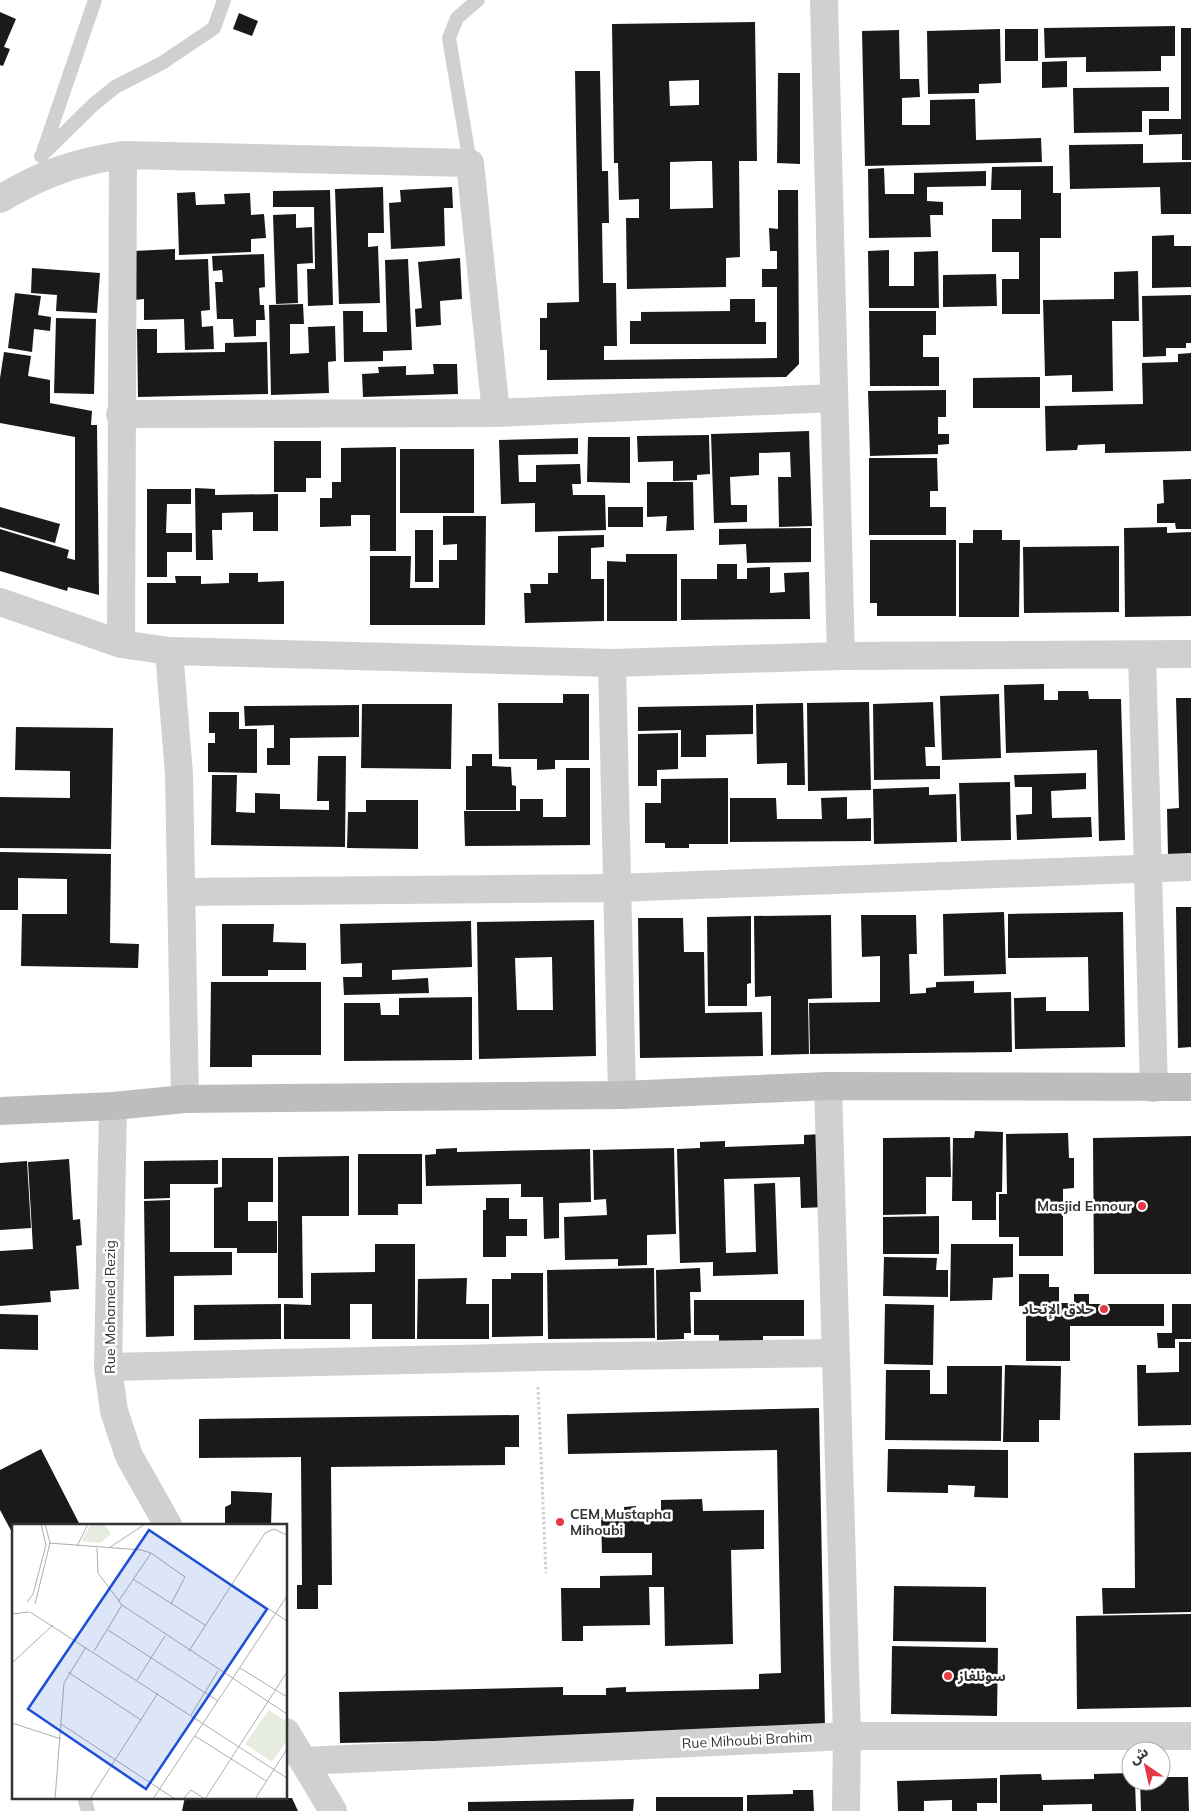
<svg xmlns="http://www.w3.org/2000/svg" width="1191" height="1811" viewBox="0 0 1191 1811" font-family="Mulish,'Noto Sans Arabic',sans-serif">
	<rect width="100%" height="100%" fill="#fff"/>
	<!-- building -->
	<path fill="#1a1a1a" fill-rule="evenodd" d="M0 12 16 19 4 47 10 49 3 66 0 65Z
		M239 13 258 21 252 36 233 29Z
		M755 22 757 161H739L740 257 726 258V287L627 289 626 218H639V199L619 200 618 163H614L612 24ZM699 80V105L670 106 669 81ZM700 161H712L713 208 670 209V162Z
		M1175 26V56H1161V71L1086 72V57L1045 58 1044 28Z
		M1181 28H1191V160H1182V134L1149 135V119H1181Z
		M1000 29 1001 83 979 84V93L928 94 927 31Z
		M1005 29H1038V61H1005Z
		M899 30 900 79H919L920 97 902 98V125H930V100L975 99 976 140 1041 138 1042 162 865 166 862 31Z
		M1067 61V87L1042 88V62Z
		M575 71H600L602 171H608L609 223H602L603 283H616L617 346H604V360L777 358V287H762V269H777V251H770L769 228 778 229V190H798L799 364 786 377 547 380V350H540V318H547V303L579 302Z
		M778 73H800V164L777 163Z
		M1169 87V111H1142V132L1074 133 1073 88Z
		M1143 144V163L1191 162V214H1161L1160 187 1070 189 1069 145Z
		M1053 166V193H1061V238H1040V314H1002V279H1019V252H992V219H1021V190H991L992 167Z
		M884 168 885 194H914V173L986 171V186L927 187V201L943 202V215H930L931 237 869 238 868 169Z
		M383 187 384 233H368V247L378 246 380 303 339 304 335 189Z
		M452 187 453 208H444L445 246 391 249 389 203 401 202 400 190Z
		M330 190 333 305 308 306 307 269H315L314 207H273V191Z
		M195 192 196 205 225 204 224 194 250 193 251 215 264 214 266 238 251 239V252L179 255 177 193Z
		M296 214V228L312 227 313 263 297 264 298 303 276 304 273 215Z
		M1174 235V246H1191V287L1152 288V236Z
		M175 249V260L208 259 210 310 201 311 202 327 213 326 214 349 185 350 184 319 144 320V299L134 300 133 251Z
		M889 250V286H914V252L938 251 939 308H869L868 251Z
		M264 254 265 287 259 288 260 305H264L265 320H256V336L234 337 233 319H217L215 282H223L222 270 213 271 212 256Z
		M460 258 462 299 440 301 441 325 416 327 415 309 422 308 418 262Z
		M408 259 412 350 383 351V361L344 362 343 311H363V332H387L385 260Z
		M32 268 100 273 97 313 56 311 57 295 31 293Z
		M1138 271 1139 321H1112L1113 391 1072 392V375L1045 376 1043 300 1114 299V272Z
		M996 274 997 306 943 307V275Z
		M15 293 41 296 38 315 51 317 50 331 34 329 32 352 8 348Z
		M1191 295V343H1186V348H1166V356L1143 357 1142 296Z
		M730 299H755V322H766V344H630V321H641V312L730 311Z
		M303 304 304 324H290V354L309 353 308 327 335 326 336 361 328 362 329 393 271 395 269 305Z
		M869 311H936V335H923V357H939V386H870Z
		M56 318 96 319 94 394 54 393Z
		M137 329H157V353L225 352V343L267 342 268 394 138 397Z
		M4 352 31 356 28 376 50 380V403L92 411 91 425H97L99 595 68 587 67 591 0 571V529L69 550 67 558 75 560V437L0 423V378Z
		M1191 353V451L1105 453V444L1078 445 1077 450 1046 451 1045 406 1143 404 1142 363 1178 362V354Z
		M433 364H457L458 394 363 397 362 374 379 373 378 367 406 366V375L434 374Z
		M1040 377V408H973V378Z
		M946 390V417H938V434H949V444L938 445V454L870 456 868 391Z
		M809 431 812 526 779 527 778 477H791L790 452 759 453V475L730 477 731 505H747V522L714 523 711 434Z
		M709 435 710 474 697 475V480L673 481V461L638 462 637 436Z
		M588 437H630V483L587 482Z
		M578 438V454L518 455 519 482H536V465L580 464 581 484H572L573 495H605L606 530 535 532V503L501 504 499 440Z
		M274 441H321V478H306V492H274Z
		M396 447V551H370V515H351V526L320 527V498H332V482H341V448Z
		M400 449H474V513H400Z
		M869 458H937L938 491H930V507H946V535H869Z
		M1191 479V529H1176L1175 523H1157V504L1164 503 1163 480Z
		M647 482H693L694 530 666 531 667 516 647 517Z
		M195 488 215 489V495L278 494V531H253V512L222 513V530H212L213 560H196Z
		M147 489H191V504H167L166 533H192V552H167V577H147Z
		M0 507 60 524 55 543 0 527Z
		M608 507H643V527H608Z
		M443 516H486L485 625H370V556H411L410 588H439V560H457V544L443 545Z
		M1167 527V533L1191 532V616L1125 617 1124 528Z
		M811 528V562L747 563 746 544 719 545V529Z
		M415 530H433V582H415Z
		M973 530H1002V540H1020L1019 617H959V543H973Z
		M604 535V547L591 548V579H604V621L525 623 524 593H531L530 584H548V573H558V536Z
		M870 540H956V616H877V603H870Z
		M1119 546V612L1024 613 1023 547Z
		M626 554H677V621H607V561L626 562Z
		M717 564H737V579H747V568L770 567V593L785 592 784 573 809 572 810 619 681 620V579H717Z
		M229 573H258V582L284 581V624H147V583H176L175 576H201V584L229 583Z
		M1044 684V700H1058V691H1088L1089 699H1121L1125 840 1099 841 1097 750 1006 753 1004 685Z
		M563 694H589V760H555V769L537 770V759H499L498 703H563Z
		M999 694 1001 758 942 760 940 696Z
		M1176 698H1191V855L1168 856 1167 809 1179 808Z
		M869 702 871 790 808 791 807 703Z
		M933 702 935 747H925L926 766H940V779L874 780 873 704Z
		M803 703 805 785H787V763L757 764 756 704Z
		M362 704H452L451 769 361 768Z
		M359 705V737L290 738V765H267V748H274V725L245 726 244 706Z
		M753 705V734L706 735V757H681V730L638 731V707Z
		M209 712H239V729H257V773L208 772V743H215V733H209Z
		M16 727 113 728 111 849 0 848V797L70 798V771L15 770Z
		M678 733V769L657 770V786H638V734Z
		M472 754H492V766L511 767 512 785 516 786V810H466V766H472Z
		M318 756H346L345 847 211 845 212 775H237L236 812 255 813V793L280 794V809L329 810V801H317Z
		M566 768H590V845L465 846 464 811H520V799H543V817H566Z
		M1086 773V789L1051 791 1052 818 1091 817 1092 837 1017 840 1016 815 1032 814V787H1015L1014 775Z
		M728 778V844H689V848H665V843H645V803H661V779Z
		M1010 782 1011 840 961 841 959 783Z
		M929 787V795L956 794 957 842 874 844 873 789Z
		M847 797V819L871 818V841L730 842V798H776L777 819H822L821 798Z
		M366 800H418V849L347 848 348 812H366Z
		M0 852 111 854 110 943 139 944 138 968 21 966 22 914H67V879L18 878V910H0Z
		M1176 907H1191V1047L1178 1048Z
		M1004 912 1006 974 944 976 943 914Z
		M1123 912 1125 1047 1015 1049 1014 998 1046 997V1011H1089L1088 957 1008 958V914Z
		M831 915 832 998 808 999 809 1054 771 1055V996L755 997 754 916Z
		M861 915H916L917 954H909L910 994 926 993V988L936 987V982L974 981V993L1011 992 1012 1052 810 1054 809 1003 880 1002V956L862 957Z
		M751 916V983L747 984V1006H708L707 917Z
		M638 918H683L684 952H704L705 1013 762 1012 763 1056 640 1058Z
		M594 920 596 1056 479 1059 477 922ZM552 957 553 1010H517L515 958Z
		M471 921 472 967 392 970V980L428 978 429 993 344 995 343 977H362V963L341 964 340 924Z
		M222 924H274L273 942 306 943V970H268V976H222Z
		M211 982H321V1055H252V1067H210Z
		M472 997V1060L344 1061V1003H380L381 1015H399V998Z
		M975 1131 1003 1132 1002 1192H996V1220H972V1201H952L953 1138H974Z
		M1068 1133 1069 1158H1074V1188L1063 1189V1256H1019V1237H999V1194H1007L1006 1134Z
		M822 1134 828 1207 801 1208 800 1177 724 1179 726 1253 756 1252 754 1184 775 1183 778 1274 713 1276V1262L680 1263 677 1149 700 1148V1142L725 1141V1147L804 1144V1135Z
		M1191 1136V1274H1094L1093 1138Z
		M950 1137 951 1177H926V1214L883 1215V1138Z
		M457 1148V1152L590 1149 591 1202 559 1203V1238L544 1239 543 1197H521V1184L426 1186 425 1155 436 1154V1149Z
		M674 1148 676 1234 647 1235V1265L618 1266V1259L565 1260 564 1217 607 1215 606 1199 594 1200 593 1150Z
		M358 1154H422V1204H398V1215H358Z
		M349 1156V1216H302L303 1298H278V1157Z
		M222 1158H273V1202H248V1221H277V1253H237V1248H214V1188L222 1187Z
		M69 1159 73 1220 80 1219 82 1245 76 1246 79 1289 50 1291 51 1302 0 1306V1251L33 1249 28 1162Z
		M218 1160V1184H170V1198L144 1199V1161Z
		M27 1161 31 1228 0 1230V1163Z
		M486 1198H509V1219H527V1236H506V1257H483V1210H486Z
		M170 1200V1252H232V1275L174 1276V1336L146 1337 144 1201Z
		M939 1216V1254H883V1217Z
		M375 1244H415V1339H372V1304H350V1339H284V1304L311 1305V1273L375 1272Z
		M951 1244H1013V1277L993 1278 992 1300 950 1301Z
		M884 1257 937 1258 936 1270H948V1297L883 1296Z
		M654 1268 655 1338 548 1339 547 1270Z
		M700 1268 701 1292H690L691 1333H684V1339L657 1340 656 1270Z
		M511 1273H543V1336L492 1337V1279H511Z
		M1019 1274H1049V1287H1059V1303H1074V1294H1089V1304H1164V1326H1070V1361H1026V1306H1019Z
		M467 1278 466 1304H489V1339H417L418 1279Z
		M694 1300H804V1336H763V1342L719 1343V1335H694Z
		M281 1304V1339L194 1340V1305Z
		M885 1304 934 1305 933 1365 884 1364Z
		M1172 1304H1191V1339H1175V1348H1158L1157 1333H1172Z
		M0 1314 38 1315V1350L0 1349Z
		M1179 1342H1191V1425L1138 1426 1137 1365H1146V1373L1179 1372Z
		M1005 1365 1061 1366 1060 1420H1039V1442H1003Z
		M947 1366H1002L1001 1441 885 1440 886 1370H930V1394H947Z
		M819 1408 825 1728 783 1734 340 1743 339 1692 563 1687V1695H606V1688L626 1687V1692L759 1689V1674L781 1673 777 1450 568 1454 567 1414Z
		M519 1415V1447H505V1465L331 1467 332 1585H318V1609H297V1585H302L301 1457 199 1458V1419Z
		M41 1449 80 1525H14V1536L0 1510V1470Z
		M888 1449 1008 1450V1498L974 1497 975 1486 948 1485V1493L887 1492Z
		M1191 1452V1612L1103 1614 1102 1588H1135L1134 1453Z
		M231 1491 272 1493 271 1525H225V1507L231 1504Z
		M702 1499 703 1511 764 1510V1549L731 1550 733 1644 665 1646 664 1587H649L650 1625 583 1626V1641H562L561 1588H600V1576L652 1575V1553H602L601 1517H624V1507L636 1506V1514L661 1513V1500Z
		M894 1586 986 1587V1642L893 1641Z
		M1191 1614V1707L1077 1709 1076 1616Z
		M892 1646 998 1648 997 1716 891 1714Z
		M1161 1771H1168V1777H1188L1189 1811H1141L1140 1781H1161Z
		M1131 1773V1781H1135L1136 1811H1092V1804L1043 1805V1811H1000V1775L1041 1774 1042 1780 1094 1779V1774Z
		M997 1778V1803H977V1811H952V1800L924 1801V1811H898L897 1781Z
		M793 1790H813L814 1811H747V1795L793 1794Z
		M185 1797 292 1798 298 1811H182Z
		M656 1797H743V1811H656Z
		M634 1799 633 1811H468V1802Z"/>
	<g fill="none" stroke-linecap="round" stroke-linejoin="round">
		<!-- path -->
		<path stroke="#cdcdcd" stroke-width="3" stroke-dasharray="2.5 2.5" stroke-linecap="butt" d="M538 1387 546 1573"/>
		<!-- service -->
		<path stroke="#d0d0d0" stroke-width="14" d="M43 152 95 0
			M41 156 93 105 115 87 162 63 214 28 224 0
			M470 163 449 38 457 18 478 0
			M84 1797 88 1811"/>
		<!-- minor -->
		<path stroke="#d0d0d0" stroke-width="28" d="M824 0 841 656
			M0 199C42 174 75 162 123 155L470 163 496 413
			M120 414 496 413 833 398
			M0 602 121 644 169 651 612 663 841 656 1191 654
			M121 644 123 155
			M169 651 179 774 185 1099
			M1142 655 1154 1088
			M612 663 622 1095
			M183 892 616 888 1191 867
			M828 1086 847 1736 846 1811
			M113 1106 108 1367 114 1411 129 1456 168 1525
			M108 1367 537 1357 835 1353
			M286 1732 333 1811
			M303 1761 847 1736H1191"/>
		<!-- secondary -->
		<path stroke="#bdbdbd" stroke-width="28" d="M0 1111 113 1106 185 1099 622 1095 828 1086 1191 1087"/>
	</g>
	<!-- markers -->
	<g fill="#e63946" stroke="#fff" stroke-width="2">
		<circle cx="1142" cy="1206" r="5"/>
		<circle cx="1104" cy="1309" r="5"/>
		<circle cx="560" cy="1522" r="5"/>
		<circle cx="948" cy="1676" r="5"/>
	</g>
	<g text-anchor="middle" stroke-width="5" stroke-linejoin="round" paint-order="stroke">
		<!-- poi labels -->
		<g font-size="14" font-weight="bold" fill="#333" stroke="#fff" text-anchor="end">
			<text x="1132" y="1211">Masjid Ennour</text>
			<text x="1094" y="1314">حلاق الإتحاد</text>
			<text x="570" y="1519" text-anchor="start">CEM Mustapha<tspan x="570" dy="16">Mihoubi</tspan></text>
			<text x="958" y="1681" text-anchor="start">سونلغاز</text>
		</g>
		<!-- street labels -->
		<g font-size="14" fill="#333" stroke="#fff">
			<text transform="translate(110 1307) rotate(-90)" y="5">Rue Mohamed Rezig</text>
			<text transform="translate(747 1740) rotate(-3)" y="5">Rue Mihoubi Brahim</text>
		</g>
	</g>
	<!-- overview -->
	<g transform="translate(12 1524)">
		<rect width="275" height="275" fill="#fff"/>
		<path d="M79 0H92L99 10 88 19 69 17ZM257 186 275 198V216L260 238 233 220Z" fill="#e6ecdf"/>
		<path fill="none" stroke="#adadad" stroke-width="1" d="M37 19 129 26 139 29 173 53 159 80M65 22 76 0M85 24 86 49 110 81 275 190M97 24 133 0M121 55 193 101M219 60 275 97M15 78 21 70 34 21 29 0M106 78 139 29M23 80 38 19 33 0M18 88 275 254M0 90 17 88M96 106 206 177M82 127 110 81M177 127 253 9 262 5 275 11M0 139 41 101M228 144 275 173M56 148 129 196M125 156 153 112M179 191 206 147M0 199 49 215M49 200 163 275M183 212 254 257M43 275 52 159 74 123M78 275 146 169M141 275 275 72M171 275 179 266 193 275M193 275 275 148M243 275 275 225"/>
		<path fill="#1d4ed8" fill-opacity="0.15" stroke="#1d4ed8" stroke-width="2.5" d="M137 6 255 85 134 265 16 185Z"/>
		<rect width="275" height="275" fill="none" stroke="#333" stroke-width="2.5"/>
	</g>
	<!-- north arrow -->
	<g transform="translate(1146 1766) rotate(326)"><circle r="24" fill="#ffffff" stroke="#adadad"/>
	<path d="M0-4L9 19L0 12L-9 19Z" fill="#e63946"/>
	<text y="-8" font-size="14" font-weight="bold" text-anchor="middle" fill="#333333">ش</text>
	</g>
</svg>
